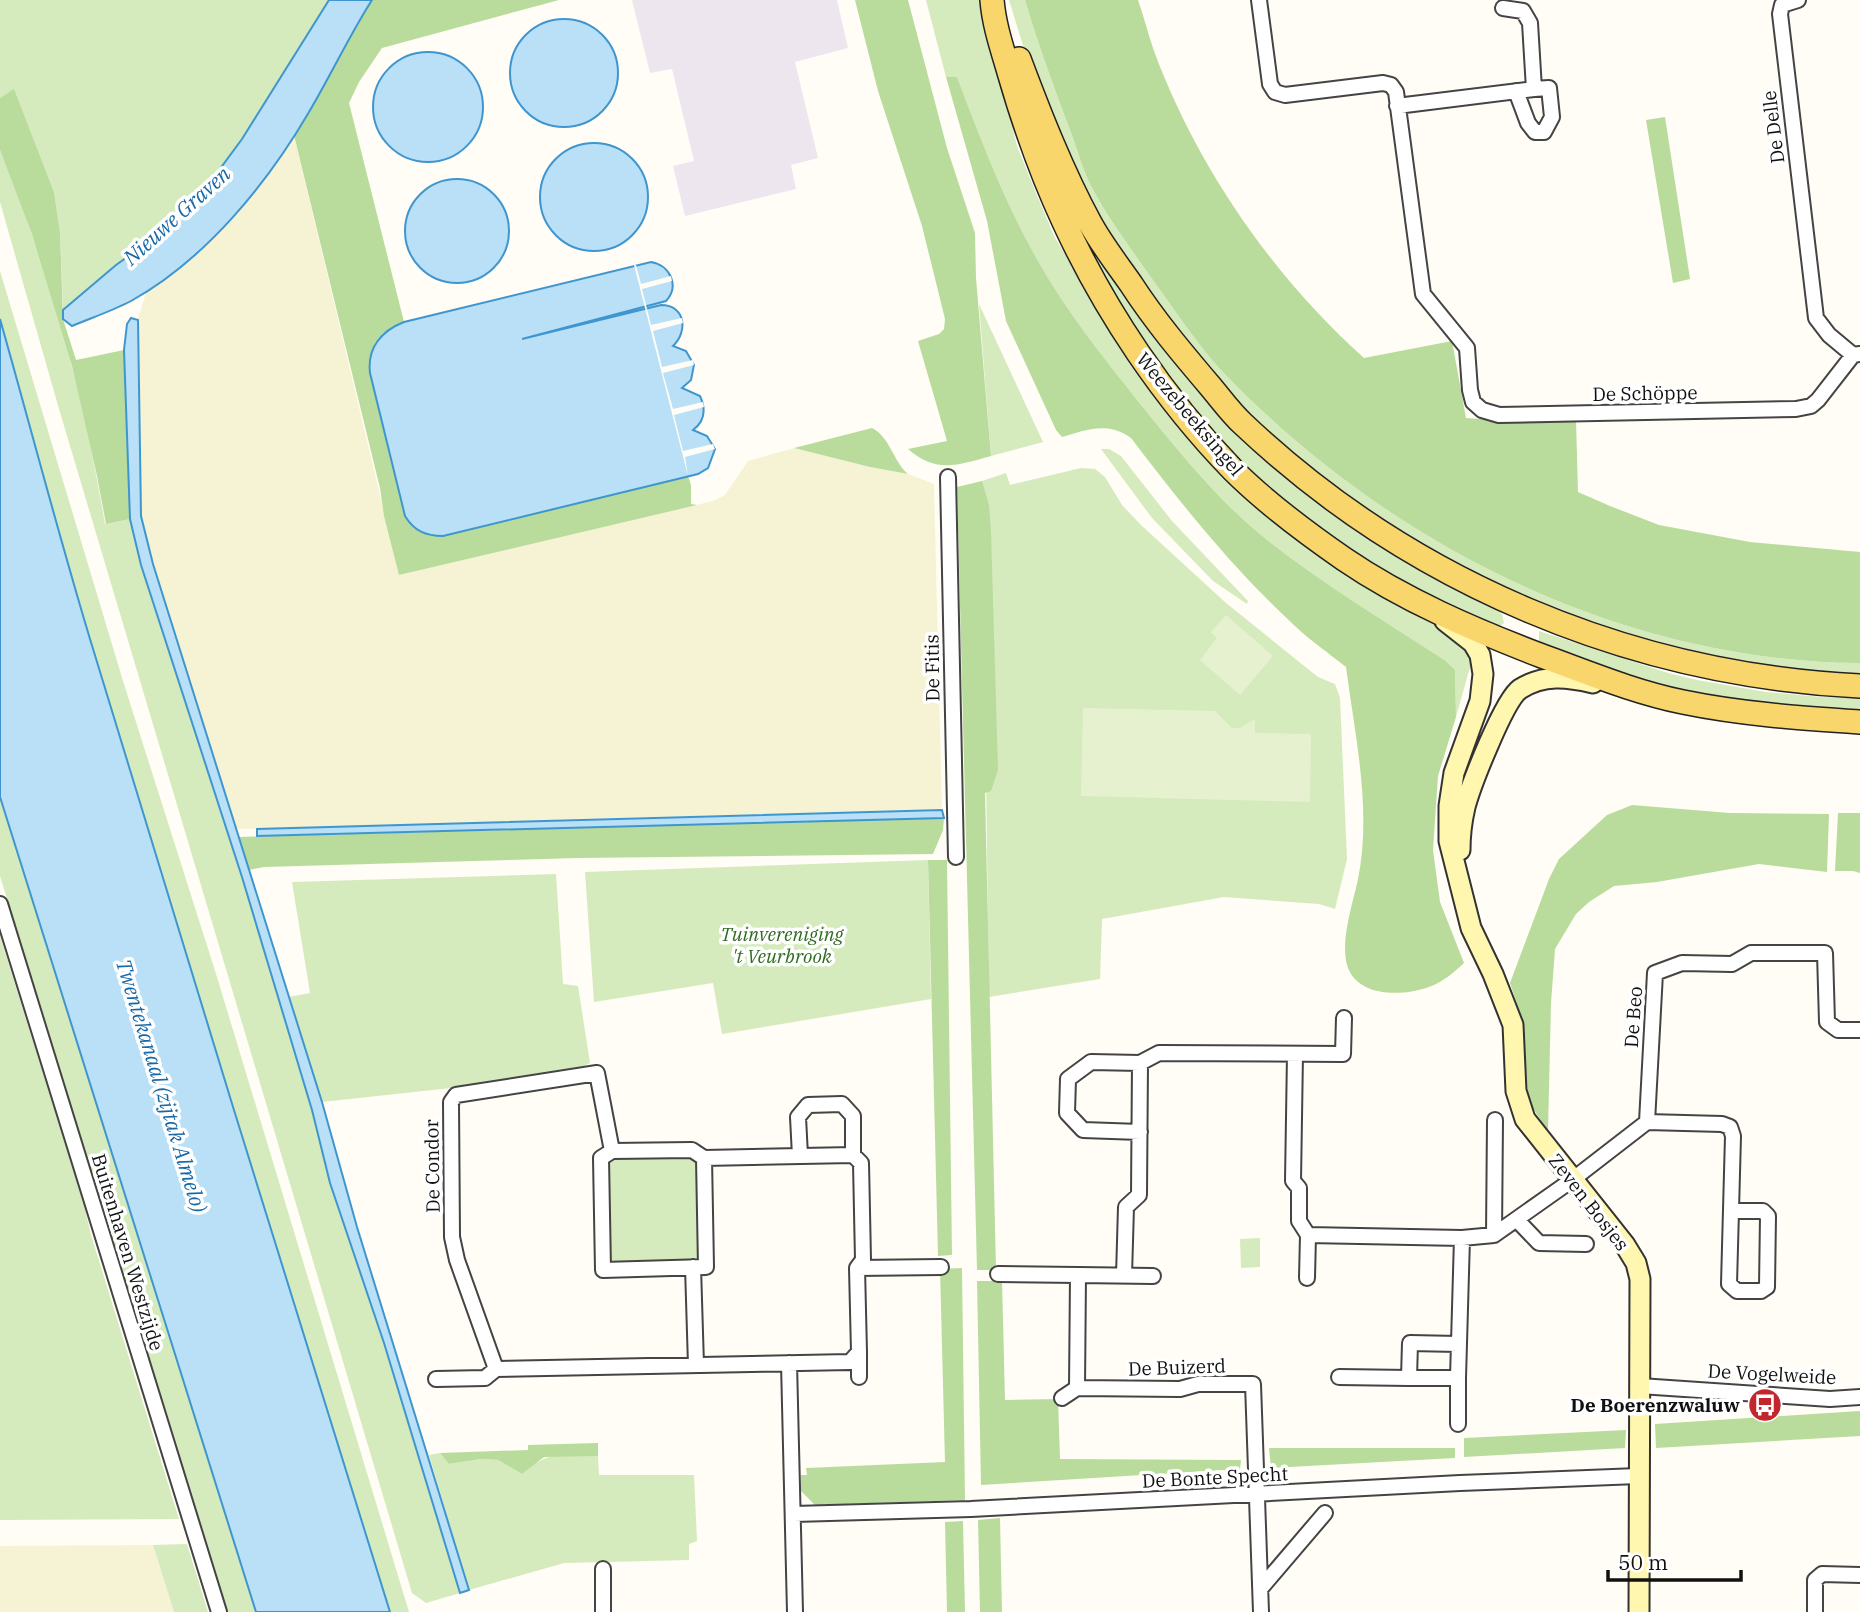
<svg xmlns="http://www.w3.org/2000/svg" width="1860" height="1612" viewBox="0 0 1860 1612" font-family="'IBM Plex Serif',serif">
	<rect width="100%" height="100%" fill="#fffdf5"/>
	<!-- industrial -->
	<path fill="#eee6ef" d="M632 0H837L848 48 795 62 818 158 791 165 796 189 685 216 673 166 694 161 672 69 650 73Z"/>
	<!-- farmland -->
	<path fill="#f6f3d4" d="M294 135 399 575 713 501 725 495 748 461 794 448 870 467 908 474 934 484 942 810 572 819 444 826 235 829 153 564 141 516 138 320 146 292 201 250 230 219 266 177Z
		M153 1545 174 1612H0V1546Z"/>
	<!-- green -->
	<path fill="#d5ebbd" d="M0 0H329L242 139 208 185 175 223 116 265 63 310 60 232 54 192 14 90 0 98Z
		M926 0H980L1017 146 1036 193 1055 238 1121 344 1342 568 1455 636 1471 655 1472 660 1456 717 1455 670 1446 661C1385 621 1323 584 1266 539 1222 504 1185 459 1150 416 1108 363 1065 311 1033 252 1002 196 980 137 957 77H946Z
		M1009 0H1025C1038 45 1054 87 1070 130 1077 148 1082 168 1090 184 1107 217 1129 246 1150 276 1172 306 1194 340 1219 368 1384 542 1617 661 1860 663V678L1828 677 1663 650 1533 603 1444 560 1340 494 1218 387 1103 233 1034 81Z
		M0 150C50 270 84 397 105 524L130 519 141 565 242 877 312 1110 330 1183 384 1343 460 1593 426 1603 412 1593 59 409 0 202Z
		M1079 231H1085C1117 295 1164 351 1212 404L1491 604 1502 614 1504 623 1500 626 1490 624C1365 569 1261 500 1176 391 1166 377 1153 363 1144 348 1121 311 1101 270 1079 231Z
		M0 271 123 681 217 977 409 1612H390L183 946 89 639 22 403 0 319Z
		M979 304 1043 442 991 456Z
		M1101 449H1109L1121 456 1172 521 1248 601 1247 604 1213 581 1152 518Z
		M1081 468 1095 469 1105 477 1122 505 1141 525 1226 603 1318 677 1335 684 1340 698 1347 859 1335 909 1319 904 1224 897 1102 919 1100 979 989 997 982 481 1006 473 1010 485Z
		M1539 631 1668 673 1697 680 1766 692 1820 697 1860 698V713L1677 694 1539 648Z
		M0 797 256 1612H227L0 876Z
		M928 860 931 999 722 1034 713 983 594 1002 585 872Z
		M556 874 563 984 578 986 590 1063 580 1068 451 1088 322 1102 288 997 310 993 292 882Z
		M0 936 84 1205 91 1235 179 1519 0 1520Z
		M693 1156 699 1162 702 1262 608 1265 606 1159Z
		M1260 1238V1267L1241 1268 1240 1239Z
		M440 1453 449 1464 481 1459 498 1460 522 1474C549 1449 564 1456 598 1456L599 1475H694L697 1541 689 1544V1560L564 1563 469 1590 429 1455Z
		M187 1544 208 1612H174L153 1545Z"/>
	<!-- forest -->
	<path fill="#b9dc9c" d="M372 0H559L382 48 359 82 349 103 404 322 383 333 375 343 370 374 405 516 410 524 443 536 688 476 691 485V504L697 505 399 575 384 516 380 488 294 135C323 92 344 44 372 0Z
		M855 0H908L947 148 975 233 976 278 991 456C958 465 937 474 908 449L947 441 918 341 939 334 944 329 945 319 922 226 878 91Z
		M1025 0H1138C1144 17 1148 34 1154 51 1196 165 1273 277 1364 358L1452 341 1466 418 1508 421 1576 420 1578 492 1610 506 1659 525 1750 542 1860 552V663C1617 661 1384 542 1219 368 1194 340 1172 306 1150 276 1129 246 1107 217 1090 184 1082 168 1077 148 1070 130 1054 87 1038 45 1025 0Z
		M946 77H957C980 137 1002 196 1033 252 1065 311 1108 363 1150 416 1185 459 1222 504 1266 539 1323 584 1385 621 1446 661L1455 670 1456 717 1438 776 1433 850 1440 902 1464 963C1453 973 1443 982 1429 987 1404 996 1360 998 1348 968 1339 944 1353 903 1358 879 1372 810 1355 736 1346 667 1330 654 1312 642 1296 627 1234 570 1182 505 1131 438 1108 421 1086 430 1062 437L1056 430 1006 321 987 221Z
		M14 89 54 192 60 232 63 319 76 360 124 350 130 519 106 524 97 476 72 366 32 234 0 150V98Z
		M1665 117 1690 279 1673 283 1646 120Z
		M872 428C890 437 893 461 908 474L870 467 794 448Z
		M982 481 989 505 991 532 998 770 991 791 985 793 996 1270H977L957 487Z
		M1632 805 1730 813 1829 814 1827 872 1759 864 1657 882 1614 886 1589 902 1576 914 1555 949 1551 1003 1548 1131 1528 1101 1523 1022 1510 983 1549 879 1559 859 1607 815Z
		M1838 813H1860V873L1853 871H1835Z
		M944 818 943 830 933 854 578 858 264 867 249 870 237 837Z
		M928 860H947L952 1255 938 1256Z
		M962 1268 965 1500 815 1505 801 1491V1475H807L806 1468 945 1462 940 1269Z
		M977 1281H1002L1005 1400 1058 1399 1060 1459 1241 1460 1240 1469 981 1485Z
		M1860 1411V1436L1656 1448 1655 1424Z
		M1626 1430 1625 1448 1464 1457V1438Z
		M598 1443V1456L544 1457 522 1474 498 1460 481 1459 449 1464 440 1453 528 1450V1445Z
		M1269 1448H1455V1458L1271 1468Z
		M1000 1518 1002 1612H980L978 1520Z
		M963 1521 965 1612H947L945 1522Z"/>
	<!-- pitch -->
	<path fill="#e6f2cf" d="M1226 615 1273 656 1240 695 1200 660 1217 638 1211 632Z
		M1083 708 1215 711 1232 728H1240L1255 719V733L1311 734 1310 802 1081 796Z"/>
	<!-- water -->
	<path fill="#b9e0f7" stroke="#3f96cf" stroke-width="2" d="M329 0H372C349 36 331 75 309 112 267 184 205 260 131 301 112 311 91 318 72 326L63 319V310L116 265 175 223 208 185 242 139Z
		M510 73a54 54 0 1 1 108 0a54 54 0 1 1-108 0Z
		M373 107a55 55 0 1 1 110 0a55 55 0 1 1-110 0Z
		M540 197a54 54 0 1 1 108 0a54 54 0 1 1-108 0Z
		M405 231a52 52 0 1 1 104 0a52 52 0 1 1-104 0Z
		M651 262C670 265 680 286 666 301L522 339 661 305C686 305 688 332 673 346L686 351 694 365 691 380 682 388 700 396C706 409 705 421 693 430L707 436 715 449 708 468 698 474 443 536C426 536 414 531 405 516L370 373C367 348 381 331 404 322Z
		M131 318 138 320 141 516 153 564 322 1102 357 1227 469 1590 460 1593 384 1343 330 1183 312 1110 242 877 141 565 130 519 124 350 127 324Z
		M0 319C30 425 58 533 90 639 187 964 290 1288 390 1612H256L0 797Z
		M942 810 944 818 257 836V829Z"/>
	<!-- pier -->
	<path fill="#fffdf5" d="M634 265H636L641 284 671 276 672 281 642 289 651 325 682 318 683 323 653 331 662 367 693 360 694 365 663 373 673 409 703 402 704 407 674 415 683 451 713 444 715 449 685 457 688 476Z"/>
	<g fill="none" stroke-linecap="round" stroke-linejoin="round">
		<!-- street casing -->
		<g stroke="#444" stroke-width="18">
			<path id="street" d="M1259 0 1270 84 1275 92 1285 95 1383 83 1391 85 1396 92 1423 294 1467 348 1470 390 1473 402 1482 410 1499 415 1796 409 1811 406 1818 400 1853 355 1860 354
				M1798 0 1782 5 1780 14 1816 318 1829 335 1853 355
				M1503 8 1523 11 1530 23 1534 89
				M1397 106 1534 89 1549 88 1552 117 1544 132H1535L1528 123 1516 91
				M948 477 956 857
				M0 904 219 1612
				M1295 1054 1293 1181 1299 1188V1221L1308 1235 1307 1278
				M1647 1122 1722 1124 1730 1127 1733 1136 1729 1284 1737 1291H1761L1767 1287 1768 1216 1763 1211H1731
				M1140 1132 1083 1130 1067 1113 1068 1079 1091 1062 1140 1063 1159 1053 1343 1054 1344 1018
				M612 1151 601 1158 603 1270 706 1267 704 1158
				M800 1156 798 1117 808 1105 842 1104 853 1116V1155
				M1517 1220 1539 1243 1586 1244
				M1308 1235 1462 1238 1494 1235 1572 1180 1647 1122 1655 973 1682 963 1732 964 1751 953H1825L1827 1022 1838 1030H1860
				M1494 1235 1495 1120
				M693 1267 696 1365
				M857 1268 941 1267
				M998 1274 1078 1275
				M1124 1276 1126 1207 1139 1195 1140 1063
				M1153 1276 1078 1275 1077 1388 1180 1389 1198 1384H1253L1261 1612
				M1458 1344 1410 1343 1409 1378H1458L1462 1238
				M859 1352V1377
				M789 1363 795 1612
				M1339 1377 1409 1378
				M1458 1378V1424
				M436 1379 485 1378 496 1369 850 1362 859 1352 857 1268 863 1260 861 1163 853 1155 704 1158 692 1150 612 1151 597 1073 456 1095 451 1102 452 1237 457 1260 496 1369
				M1640 1386 1830 1399 1860 1397
				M1062 1398 1077 1388
				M794 1514 971 1509 1460 1483 1638 1476
				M1261 1588 1325 1513
				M603 1612V1569
				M1815 1612V1580L1822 1574 1860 1575"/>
		</g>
		<!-- secondary casing -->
		<g stroke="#333" stroke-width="23">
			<path id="secondary" d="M1445 621 1473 643 1480 655 1483 674 1480 701 1454 773 1449 806V841L1471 928 1493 974 1513 1025 1516 1091 1525 1119 1625 1245 1636 1263 1640 1279 1639 1612
				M1460 850C1460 836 1462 820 1465 807 1471 785 1504 700 1520 689 1544 674 1567 677 1593 683"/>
		</g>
		<!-- primary casing -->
		<g stroke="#222" stroke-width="26">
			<path id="primary" d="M992 0C994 25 1002 48 1009 72 1024 124 1041 173 1064 222 1105 311 1164 399 1233 470 1266 503 1305 532 1344 559 1404 600 1474 630 1542 656 1589 673 1634 692 1683 702 1741 714 1800 718 1860 722
				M1019 59C1040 115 1062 171 1090 223 1102 245 1117 264 1131 284 1155 321 1182 353 1210 386 1221 399 1231 413 1243 424 1410 582 1630 675 1860 686"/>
		</g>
		<!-- street -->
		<use href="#street" stroke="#fff" stroke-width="14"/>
		<!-- secondary -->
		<use href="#secondary" stroke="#fff6b0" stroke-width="19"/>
		<!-- primary -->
		<use href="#primary" stroke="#f9d66b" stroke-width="23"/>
	</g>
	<!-- icons -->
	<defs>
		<g id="bus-disc" transform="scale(1.75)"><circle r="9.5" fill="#c4262e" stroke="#fff"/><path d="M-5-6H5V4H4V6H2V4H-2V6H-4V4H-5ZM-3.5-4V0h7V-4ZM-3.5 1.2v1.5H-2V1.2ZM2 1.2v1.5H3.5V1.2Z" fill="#fff"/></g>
	</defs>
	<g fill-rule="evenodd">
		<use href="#bus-disc" x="1765" y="1405"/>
	</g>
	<g text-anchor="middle" stroke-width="7" stroke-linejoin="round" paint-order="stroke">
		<!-- street labels -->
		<g font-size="19" fill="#111" stroke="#fff">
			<text transform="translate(1773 127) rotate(-97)" y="7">De Delle</text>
			<text transform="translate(1645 393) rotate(-1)" y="7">De Schöppe</text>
			<text transform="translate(1190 414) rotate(50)" y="7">Weezebeeksingel</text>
			<text transform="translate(932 668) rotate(-91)" y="7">De Fitis</text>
			<text transform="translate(1633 1017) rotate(-86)" y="7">De Beo</text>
			<text transform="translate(432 1166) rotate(-91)" y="7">De Condor</text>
			<text transform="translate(1589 1202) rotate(52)" y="7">Zeven Bosjes</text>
			<text transform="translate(128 1252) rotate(73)" y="7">Buitenhaven Westzijde</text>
			<text transform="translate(1177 1367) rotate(-2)" y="7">De Buizerd</text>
			<text transform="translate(1772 1374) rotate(3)" y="7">De Vogelweide</text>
			<text transform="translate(1215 1477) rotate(-3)" y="7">De Bonte Specht</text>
		</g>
		<!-- park labels -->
		<g font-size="19" font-style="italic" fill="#2f6b1f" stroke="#fff">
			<text x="782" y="941">Tuinvereniging<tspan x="782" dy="22">'t Veurbrook</tspan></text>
		</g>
		<!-- poi labels -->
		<g font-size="19" font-weight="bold" fill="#111" stroke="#fff" text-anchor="end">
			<text x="1740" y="1412">De Boerenzwaluw</text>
		</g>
		<!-- water labels -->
		<g font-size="21" font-style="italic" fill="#1768a6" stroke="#fff">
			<text transform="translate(177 216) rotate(-42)" y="7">Nieuwe Graven</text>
			<text transform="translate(161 1086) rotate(73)" y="7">Twentekanaal (zijtak Almelo)</text>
		</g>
	</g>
	<!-- scale -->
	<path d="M1608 1570v10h133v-10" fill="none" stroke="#111111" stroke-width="3.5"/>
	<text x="1618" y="1570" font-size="21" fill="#111111" stroke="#ffffff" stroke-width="5" paint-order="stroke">50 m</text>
</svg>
